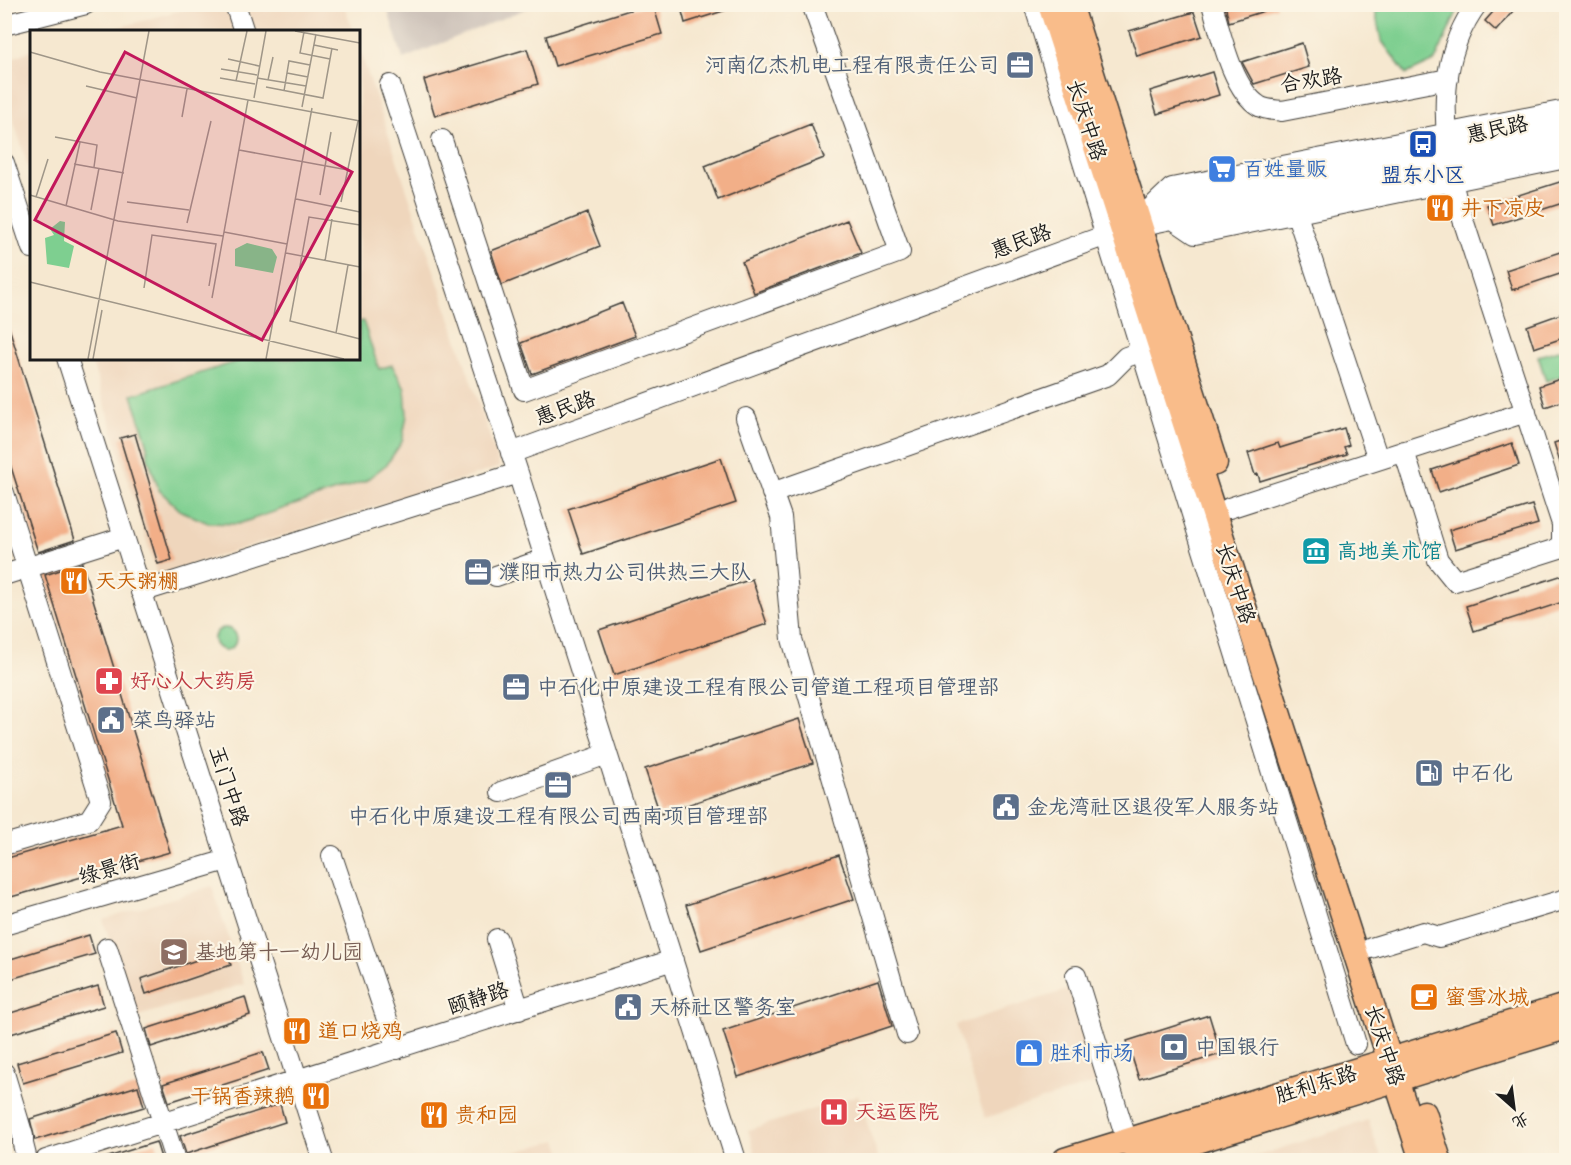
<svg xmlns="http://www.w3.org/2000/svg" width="1571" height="1165" viewBox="0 0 1571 1165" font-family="Sriracha,'LXGW WenKai TC',sans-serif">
	<rect width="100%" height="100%" fill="#fcf5e5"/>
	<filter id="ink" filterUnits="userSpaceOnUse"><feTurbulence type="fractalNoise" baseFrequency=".0167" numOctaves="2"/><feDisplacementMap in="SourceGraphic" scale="12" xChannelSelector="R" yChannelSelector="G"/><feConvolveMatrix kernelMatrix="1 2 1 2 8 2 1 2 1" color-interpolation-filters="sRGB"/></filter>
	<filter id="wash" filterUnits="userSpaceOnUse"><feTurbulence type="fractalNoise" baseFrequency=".008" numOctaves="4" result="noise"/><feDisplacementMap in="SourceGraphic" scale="24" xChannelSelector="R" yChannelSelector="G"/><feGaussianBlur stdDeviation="1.35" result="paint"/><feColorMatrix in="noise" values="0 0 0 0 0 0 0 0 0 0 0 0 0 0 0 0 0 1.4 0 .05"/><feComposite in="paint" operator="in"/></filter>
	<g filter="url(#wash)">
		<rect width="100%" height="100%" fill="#f6e8d0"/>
		<!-- built -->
		<path fill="#efd6bc" d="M222 4 344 5 353 31 102 32 197 6 214 7Z
			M359 47 500 467 157 575 91 359 358 358Z
			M31 50H32L31 176 4 90 5 70 7 66 13 58Z
			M212 886 244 984 135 1017 103 920Z
			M1073 988 1103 1081 985 1118 956 1025Z
			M858 1095 879 1160H757L748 1130Z
			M1368 1120 1382 1160H1245Z
			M557 1140 564 1160H490Z"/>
		<!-- industrial -->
		<path fill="#cdc2b9" d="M386 5V4L535 5 403 59Z"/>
		<!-- green -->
		<path fill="#7ecf90" stroke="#4d7656" stroke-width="1.5" d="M1374 5V4L1460 5 1435 61 1406 74 1381 40Z
			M363 321 379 369 392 365 405 389 407 415 402 442 387 464 365 481 238 524 208 523 181 511 159 490 148 458 147 443 132 395 245 359 358 358 359 322Z
			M1566 348V375L1546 381 1538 356Z
			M214 639a11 11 0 1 1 22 0a11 11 0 1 1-22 0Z"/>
		<g id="blocks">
			<!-- building -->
			<path fill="#f2af88" d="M649 4H653L662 34 555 66 546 36Z
				M680 4H735L736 7 685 23Z
				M1225 4H1276L1277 7 1229 22Z
				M1500 4H1519L1496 31 1485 21Z
				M1194 12 1202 36 1137 56 1129 31Z
				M1302 43 1309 67 1254 84 1242 62Z
				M527 49 538 84 435 116 424 80Z
				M1212 72 1219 95 1157 114 1150 91Z
				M811 124 824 158 718 200 705 166Z
				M1566 180V202L1494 225 1487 205Z
				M587 213 600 246 502 285 491 251Z
				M847 220 861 253 754 293 742 262Z
				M1566 250V272L1512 290 1506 270Z
				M622 303 635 336 532 374 521 343Z
				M1566 312V337L1534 348 1527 326Z
				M4 321H7L75 540 38 552 4 445Z
				M1566 377V400L1545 407 1539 386Z
				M1344 428 1349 445 1344 447 1347 454 1260 481 1258 474 1255 475 1248 453 1278 443 1280 448Z
				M135 434 172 560 158 564 120 438Z
				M1566 439V474L1564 475 1554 443Z
				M1512 443 1519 465 1439 492 1432 470Z
				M721 458 736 503 583 554 568 509Z
				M1532 505 1538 524 1455 549 1449 530Z
				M82 563 170 852 4 899V859L122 825 45 575Z
				M1566 574V601L1474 631 1466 606Z
				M752 579 767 624 614 675 599 630Z
				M799 719 813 763 660 814 645 769Z
				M839 855 854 899 701 950 686 905Z
				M89 935 95 954 4 981V961Z
				M226 950 231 965 146 994 141 979Z
				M878 980 892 1026 738 1077 723 1031Z
				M98 986 104 1006 4 1036V1015Z
				M245 997 250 1015 151 1047 146 1029Z
				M1209 1015 1221 1054 1139 1079 1127 1041Z
				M116 1033 122 1053 23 1083 17 1063Z
				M263 1052 269 1070 169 1102 163 1084Z
				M138 1086 144 1107 35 1140 30 1119Z
				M280 1104 285 1122 186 1154 180 1136Z
				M156 1142 162 1161H105V1158Z"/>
		</g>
	</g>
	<g filter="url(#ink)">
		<use href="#blocks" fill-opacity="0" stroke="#3d3b37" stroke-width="1.5"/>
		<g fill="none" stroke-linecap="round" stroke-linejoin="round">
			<!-- minor casing -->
			<g stroke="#3d3b37" stroke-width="22">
				<path id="minor" d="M235 4 244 32
					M1034 4 1356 1044
					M1212 4C1221 34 1232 89 1259 106 1265 110 1275 110 1282 111L1448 79
					M4 25 86 4
					M390 85 518 473 736 1160
					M442 140 524 390 900 252 812 4
					M1448 145C1442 95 1446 46 1477 4
					M4 163 32 248
					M1448 163 1456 198 1562 524V543L1556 549
					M1150 209 1172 188 1566 110
					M1296 212 1378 459
					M1122 215 1566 125
					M1173 219 1195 234 1566 158
					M67 358 323 1160
					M746 418 781 517 792 639 907 1034
					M1404 451 1438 560 1455 581 1566 546
					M511 453 1123 229 1566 139
					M4 493 101 801 89 820 4 845
					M772 493 1108 375 1126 357 1151 348
					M1229 508 1526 412
					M4 575 124 537
					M496 576 545 559
					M141 592 518 473
					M501 792 607 754
					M332 856 397 1049
					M4 925 227 860
					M497 939 519 1010
					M107 948 175 1160
					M1371 948 1423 932 1439 937 1566 899
					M1076 976 1127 1141
					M4 1073 23 1136V1144L27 1160
					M46 1160 673 960"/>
			</g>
			<!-- major casing -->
			<g stroke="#3d3b37" stroke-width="27">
				<path id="major" d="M1050 4 1422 1160
					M1070 4 1215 463
					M1424 1113 1439 1160
					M1065 1160 1566 1006
					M1136 1160 1566 1027"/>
			</g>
			<!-- minor -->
			<use href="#minor" stroke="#fff" stroke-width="20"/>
			<!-- major -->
			<use href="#major" stroke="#f9bc8a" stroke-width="24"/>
		</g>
	</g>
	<!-- icons -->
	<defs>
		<g id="office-square" transform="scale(1.5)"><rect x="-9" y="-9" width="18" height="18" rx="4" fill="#5c6f8a" stroke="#fcf5e5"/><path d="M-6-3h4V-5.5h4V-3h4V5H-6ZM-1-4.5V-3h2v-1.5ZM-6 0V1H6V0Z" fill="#fff"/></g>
		<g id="bus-square" transform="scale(1.5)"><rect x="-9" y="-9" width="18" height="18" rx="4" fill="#1a4fb4" stroke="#fcf5e5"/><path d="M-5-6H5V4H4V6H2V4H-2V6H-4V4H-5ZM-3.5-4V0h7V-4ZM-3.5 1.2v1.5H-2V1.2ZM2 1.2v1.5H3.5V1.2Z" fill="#fff"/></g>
		<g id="supermarket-square" transform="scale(1.5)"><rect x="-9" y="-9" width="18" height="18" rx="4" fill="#3f7fe0" stroke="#fcf5e5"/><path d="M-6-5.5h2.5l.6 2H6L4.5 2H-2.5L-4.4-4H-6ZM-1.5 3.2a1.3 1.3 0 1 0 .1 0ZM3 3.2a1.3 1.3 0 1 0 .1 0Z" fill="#fff"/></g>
		<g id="restaurant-square" transform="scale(1.5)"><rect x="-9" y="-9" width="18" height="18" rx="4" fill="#e8710a" stroke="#fcf5e5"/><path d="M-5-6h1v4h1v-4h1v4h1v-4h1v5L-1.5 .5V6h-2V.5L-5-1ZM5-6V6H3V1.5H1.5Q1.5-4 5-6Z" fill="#fff"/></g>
		<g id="museum-square" transform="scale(1.5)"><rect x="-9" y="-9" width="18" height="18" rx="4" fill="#0f9aa8" stroke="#fcf5e5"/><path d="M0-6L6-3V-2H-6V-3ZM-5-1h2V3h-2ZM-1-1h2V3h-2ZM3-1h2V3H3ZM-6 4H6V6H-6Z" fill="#fff"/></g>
		<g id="pharmacy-square" transform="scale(1.5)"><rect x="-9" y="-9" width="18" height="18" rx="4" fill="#e0444e" stroke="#fcf5e5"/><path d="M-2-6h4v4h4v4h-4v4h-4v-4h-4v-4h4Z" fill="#fff"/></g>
		<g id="civic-square" transform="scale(1.5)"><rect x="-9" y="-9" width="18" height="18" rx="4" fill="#5c6f8a" stroke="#fcf5e5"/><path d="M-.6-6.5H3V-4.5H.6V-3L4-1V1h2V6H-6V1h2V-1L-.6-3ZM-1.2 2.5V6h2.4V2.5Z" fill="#fff"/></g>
		<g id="fuel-square" transform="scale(1.5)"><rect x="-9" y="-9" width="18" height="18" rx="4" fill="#5c6f8a" stroke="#fcf5e5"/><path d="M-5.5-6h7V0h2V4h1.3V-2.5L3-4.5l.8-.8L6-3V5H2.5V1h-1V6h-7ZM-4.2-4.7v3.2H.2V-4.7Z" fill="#fff"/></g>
		<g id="school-square" transform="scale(1.5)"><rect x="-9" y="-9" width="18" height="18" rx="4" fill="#8d6e63" stroke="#fcf5e5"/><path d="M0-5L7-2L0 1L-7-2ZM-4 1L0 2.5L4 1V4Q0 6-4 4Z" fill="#fff"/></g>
		<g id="cafe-square" transform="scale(1.5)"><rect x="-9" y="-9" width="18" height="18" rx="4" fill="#e8710a" stroke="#fcf5e5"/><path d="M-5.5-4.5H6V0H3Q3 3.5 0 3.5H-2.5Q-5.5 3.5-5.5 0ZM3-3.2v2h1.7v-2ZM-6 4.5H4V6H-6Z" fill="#fff"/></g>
		<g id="bank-square" transform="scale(1.5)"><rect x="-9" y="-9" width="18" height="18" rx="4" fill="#5c6f8a" stroke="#fcf5e5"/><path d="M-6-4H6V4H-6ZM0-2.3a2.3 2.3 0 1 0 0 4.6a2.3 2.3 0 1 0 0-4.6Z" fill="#fff"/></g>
		<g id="shop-square" transform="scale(1.5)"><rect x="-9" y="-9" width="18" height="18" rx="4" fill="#3f7fe0" stroke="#fcf5e5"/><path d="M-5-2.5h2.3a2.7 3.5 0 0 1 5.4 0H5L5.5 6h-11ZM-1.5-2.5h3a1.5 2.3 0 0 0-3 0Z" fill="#fff"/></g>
		<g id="hospital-square" transform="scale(1.5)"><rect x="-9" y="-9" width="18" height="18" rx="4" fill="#e0444e" stroke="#fcf5e5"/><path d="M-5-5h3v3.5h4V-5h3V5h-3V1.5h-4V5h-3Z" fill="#fff"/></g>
	</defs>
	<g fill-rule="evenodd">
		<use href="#office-square" x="1020" y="65"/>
		<use href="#bus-square" x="1423" y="144"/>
		<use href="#supermarket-square" x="1222" y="169"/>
		<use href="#restaurant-square" x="1440" y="208"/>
		<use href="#museum-square" x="1316" y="551"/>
		<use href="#office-square" x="478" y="572"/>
		<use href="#restaurant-square" x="74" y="581"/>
		<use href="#pharmacy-square" x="109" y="681"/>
		<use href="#office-square" x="516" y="687"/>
		<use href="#civic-square" x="111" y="720"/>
		<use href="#fuel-square" x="1429" y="773"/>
		<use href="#office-square" x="558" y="785"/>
		<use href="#civic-square" x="1006" y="807"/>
		<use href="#school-square" x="174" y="952"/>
		<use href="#cafe-square" x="1424" y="997"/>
		<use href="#civic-square" x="628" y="1007"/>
		<use href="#restaurant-square" x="297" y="1031"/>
		<use href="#bank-square" x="1174" y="1047"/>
		<use href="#shop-square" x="1029" y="1053"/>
		<use href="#restaurant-square" x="316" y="1096"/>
		<use href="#hospital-square" x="834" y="1112"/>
		<use href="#restaurant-square" x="434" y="1115"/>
	</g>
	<g text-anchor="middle" stroke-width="4.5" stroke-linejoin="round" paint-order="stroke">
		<!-- service labels -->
		<g font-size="21" fill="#4e5e75" stroke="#fcf5e5" text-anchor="start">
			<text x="999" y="72" text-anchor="end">河南亿杰机电工程有限责任公司</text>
			<text x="499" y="579">濮阳市热力公司供热三大队</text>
			<text x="537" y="694">中石化中原建设工程有限公司管道工程项目管理部</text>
			<text x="132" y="727">菜鸟驿站</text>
			<text x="1450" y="780">中石化</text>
			<text x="1027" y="814">金龙湾社区退役军人服务站</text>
			<text x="558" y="823" text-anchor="middle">中石化中原建设工程有限公司西南项目管理部</text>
			<text x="649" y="1014">天桥社区警务室</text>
			<text x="1195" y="1054">中国银行</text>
		</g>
		<!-- street labels -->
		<g font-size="21" fill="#1c1c1c" stroke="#fcf5e5">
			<text transform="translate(1311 80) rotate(-9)" y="7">合欢路</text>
			<text transform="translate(1087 120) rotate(72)" y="7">长庆中路</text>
			<text transform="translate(1497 129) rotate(-12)" y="7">惠民路</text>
			<text transform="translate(1021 241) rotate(-20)" y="7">惠民路</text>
			<text transform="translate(565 408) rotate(-20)" y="7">惠民路</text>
			<text transform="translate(1236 583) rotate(72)" y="7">长庆中路</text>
			<text transform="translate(229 786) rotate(72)" y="7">玉门中路</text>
			<text transform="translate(109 869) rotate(-16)" y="7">绿景街</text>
			<text transform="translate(478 998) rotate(-18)" y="7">颐静路</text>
			<text transform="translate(1385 1045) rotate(72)" y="7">长庆中路</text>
			<text transform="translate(1316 1084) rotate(-17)" y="7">胜利东路</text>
		</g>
		<!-- shop labels -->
		<g font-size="21" fill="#366cbe" stroke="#fcf5e5" text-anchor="start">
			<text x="1243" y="176">百姓量贩</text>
			<text x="1050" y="1060">胜利市场</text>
		</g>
		<!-- transit labels -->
		<g font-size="21" fill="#164399" stroke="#fcf5e5">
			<text x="1423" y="182">盟东小区</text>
		</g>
		<!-- food labels -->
		<g font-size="21" fill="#c56008" stroke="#fcf5e5" text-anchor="start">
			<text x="1461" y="215">井下凉皮</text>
			<text x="95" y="588">天天粥棚</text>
			<text x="1445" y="1004">蜜雪冰城</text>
			<text x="318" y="1038">道口烧鸡</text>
			<text x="295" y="1103" text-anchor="end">干锅香辣鹅</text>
			<text x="455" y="1122">贵和园</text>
		</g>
		<!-- culture labels -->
		<g font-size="21" fill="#0d838f" stroke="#fcf5e5" text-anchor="start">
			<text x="1337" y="558">高地美术馆</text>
		</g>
		<!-- health labels -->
		<g font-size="21" fill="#be3a42" stroke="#fcf5e5" text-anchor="start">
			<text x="130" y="688">好心人大药房</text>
			<text x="855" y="1119">天运医院</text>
		</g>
		<!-- education labels -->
		<g font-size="21" fill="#785e54" stroke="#fcf5e5" text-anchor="start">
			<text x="195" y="959">基地第十一幼儿园</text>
		</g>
	</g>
	<!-- overview -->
	<g transform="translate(30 30)">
		<rect width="330" height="330" fill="#f6e8d0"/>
		<path d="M30 191 35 192 34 211 44 216 39 238 17 234 15 208 24 205 20 199ZM217 213 242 219 247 227 243 243 205 236V219Z" fill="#7ecf90"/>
		<path fill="none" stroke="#9f9688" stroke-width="1.5" d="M265 1 330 13M274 2 270 23 300 29M284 15 308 20M0 22 70 42 330 91M198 29 229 36M191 39 227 45M257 43 278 47M190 48 225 54M227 48 276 56M238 50 243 27M206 51 217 1M56 56 107 68M236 57 293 68 302 18M254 61 259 31 280 35M224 68 236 1M272 77 286 4M152 87 157 59M25 107 67 115 64 137M209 120 318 140M44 134 94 143M0 165 88 191 193 206M290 165 301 102M6 167 18 129M266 169 330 182M97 172 159 180M311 172 328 91M36 176 50 112M61 180 69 138M157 193 181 91M330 195 279 187 260 291 330 309M194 202 257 214M256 223 330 237M295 231 302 189M0 252 314 329M114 258 122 205 186 214 179 256M182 268 218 70M306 303 318 235M58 329 119 1M63 329 72 280M236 329 282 78"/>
		<path fill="#c2185b" fill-opacity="0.15" stroke="#c2185b" stroke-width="3" d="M95 22 322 142 232 310 5 190Z"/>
		<rect width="330" height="330" fill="none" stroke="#1c1c1c" stroke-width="3"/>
	</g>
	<!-- margin -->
	<rect width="1571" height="1165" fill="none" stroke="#fcf5e5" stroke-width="24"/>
	<!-- north arrow -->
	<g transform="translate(1514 1108) rotate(152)" stroke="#fcf5e5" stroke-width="4.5" paint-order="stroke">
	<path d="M0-4.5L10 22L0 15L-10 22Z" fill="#1c1c1c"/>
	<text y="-9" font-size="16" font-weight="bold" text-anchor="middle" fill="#1c1c1c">北</text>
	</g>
</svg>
